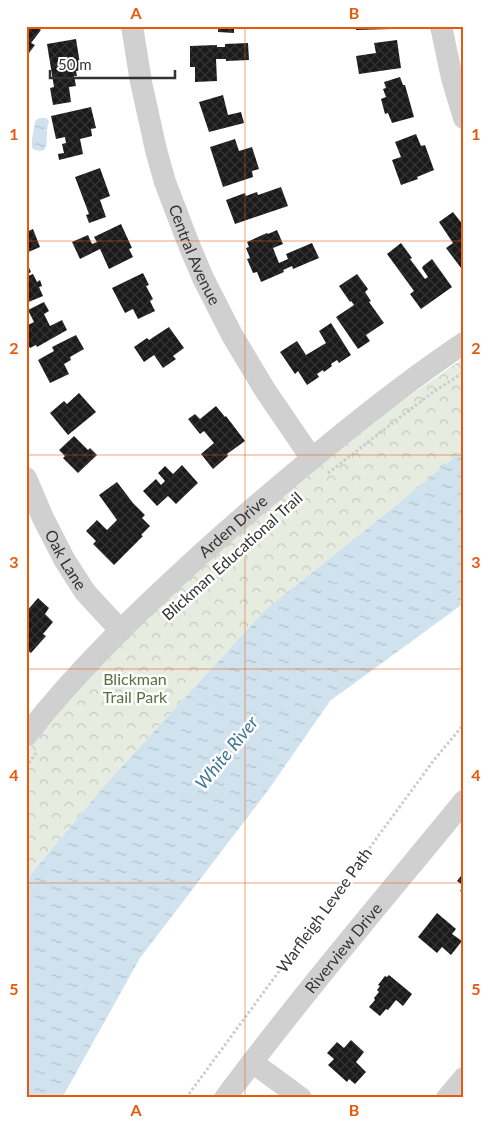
<svg xmlns="http://www.w3.org/2000/svg" width="490" height="1124" viewBox="0 0 490 1124" font-family="Lato,sans-serif">
	<defs>
		<pattern id="forest-crowns" width="20" height="18" patternUnits="userSpaceOnUse" patternTransform="scale(1.25)"><rect width="20" height="18" fill="#e6ecdf"/><path d="M2 6a3 3 0 1 1 6 0M12 15a3 3 0 1 1 6 0" fill="none" stroke="#c6cbc0"/></pattern>
		<pattern id="water-ripples" width="26" height="14" patternUnits="userSpaceOnUse" patternTransform="scale(1.25)"><rect width="26" height="14" fill="#cfe2ee"/><path d="M2 4q2-2 4 0t4 0M15 11q2-2 4 0t4 0" fill="none" stroke="#b2c2cd"/></pattern>
		<pattern id="building-cross-hatch" width="8" height="8" patternUnits="userSpaceOnUse" patternTransform="scale(1.25)"><rect width="8" height="8" fill="#1a1a1a"/><path d="M0 0l8 8M0 8l8-8" fill="none" stroke="#333"/></pattern>
	</defs>
	<rect width="100%" height="100%" fill="#fff"/>
	<!-- forest -->
	<path fill="url(#forest-crowns)" d="M464 358V449L384 515 265 610 105 785 26 880V752L28 750 104 659 192 572 359 431Z"/>
	<!-- water -->
	<path fill="url(#water-ripples)" d="M40 118H46L49 121C48 125 47 129 47 133 46 143 49 156 33 149L32 147V139L35 122 36 120Z
		M464 449V603L330 701 269 789 140 958 62 1098H26V880L105 785 265 610 384 515Z"/>
	<!-- building -->
	<path fill="url(#building-cross-hatch)" d="M26 26H36L41 30 31 43 35 45 26 57Z
		M218 26H234V33L218 32Z
		M356 26H391V29L356 30Z
		M76 39 81 70 76 71 77 76H74L76 86 69 87 71 102 53 105 50 88 54 87 47 44Z
		M397 40 401 68 359 74 356 56 376 53 374 43Z
		M248 43 249 60 226 61V59H216L217 81 195 82V67H190V46L217 45V47H225V44Z
		M400 77 403 85H405L414 117 392 123 388 113 385 114 381 99 386 97 383 89 386 88 384 82Z
		M223 95 228 115 241 112 244 123 209 132 199 102Z
		M91 107 96 128 91 129 92 136 80 139 83 154 59 160 58 154 64 153 62 144 66 143 65 137 56 139 51 116Z
		M416 134 421 146 425 145 434 170 417 177 418 179 401 185 392 160 401 157 395 142Z
		M235 139 239 151 252 147 259 169 252 171 253 177 223 187 210 147Z
		M100 168 110 196 100 200 106 217 89 223 86 215 89 214 75 177Z
		M281 187 288 206 235 224 226 200 245 193 246 196 257 192 258 195Z
		M453 212 464 226 462 228 464 231V272L446 248 453 243 439 222Z
		M121 224 132 248 129 249 133 257 109 269 100 249 80 259 72 242 88 235 92 244 97 242 94 237Z
		M33 229 40 247 26 253V232Z
		M277 230 283 244 273 248 279 263 288 259 286 254 312 243 319 258 293 269 292 266 283 270 284 272 261 282 257 272 253 273 247 259 250 258 246 248 249 247 247 242 267 233 268 234Z
		M401 243 412 258 410 259 425 279 428 277 422 268 423 266 432 259 452 287 421 309 410 294 414 291 387 254Z
		M26 261 31 272 26 275Z
		M143 273 149 285 146 286 153 299 150 301 155 311 138 319 133 309 125 313 112 288Z
		M33 274 37 282 40 280 42 286 39 287 43 296 26 303V277Z
		M357 274 368 289 365 292 371 301 369 302 384 323 366 335 370 341 358 349 336 317 354 305 351 301 350 302 339 286Z
		M44 302 49 311 44 314 50 326 62 320 67 330 37 347 36 345 30 348 26 342V326L34 322 28 310Z
		M331 323 351 355 339 363 337 360 331 364 332 366 324 372 323 370 317 374 319 377 307 385 298 371 295 374 280 352 297 341 306 355 326 343 319 331Z
		M169 327 184 348 173 356 176 359 163 368 154 355 144 362 134 347 147 338 149 340Z
		M76 335 84 349 70 357 71 360 64 364 69 374 50 383 38 360 54 351 52 347Z
		M79 393 96 412 68 435 50 413 64 401 67 404Z
		M216 406 225 417 226 416 245 441 227 454 228 456 213 469 201 454 214 443 204 431 200 434 188 419 195 414 200 419Z
		M74 436 88 450 90 448 97 455 78 473 63 458 65 456 59 450Z
		M182 465 198 483 176 504 168 496 157 506 143 491 156 479 161 485 165 481 158 473 165 466 173 474Z
		M117 482 133 503 145 515 142 518 150 526 141 535 143 536 114 565 93 544 96 541 86 531 97 520 107 530 117 520 99 495Z
		M38 598 49 608 45 614 53 622 43 634 46 636 31 653 26 649V612Z
		M464 872V893L460 891 464 886 457 881Z
		M437 913 456 929 452 934 462 941 451 955 442 947 437 953 418 937Z
		M389 975 412 994 403 1006 396 1000 388 1010 386 1009 380 1016 369 1007 375 1000 374 998 379 992 377 990 380 986 378 985 385 976 387 977Z
		M351 1040 364 1052 356 1062 366 1072 355 1084 349 1079 347 1082 328 1065 334 1059 327 1053 337 1042 344 1048Z"/>
	<g fill="none" stroke-linecap="round" stroke-linejoin="round">
		<!-- path -->
		<path stroke="#cdcdcd" stroke-width="3" stroke-dasharray="2.5 2.5" stroke-linecap="butt" d="M328 473 429 395 464 372
			M26 767 36 753
			M186 1098 434 760 464 724"/>
		<!-- minor -->
		<g stroke="#d0d0d0" stroke-width="22">
			<path id="s1" d="M132 26 141 82 156 150 165 182 189 245 203 278 232 335 265 390 312 459"/>
			<path d="M441 26 452 78 464 118"/>
			<path id="s2" d="M26 478 43 518 64 559 85 592 121 631"/>
			<path id="s3" d="M26 736C77 670 138 612 199 556 240 519 282 483 325 448 370 411 416 375 464 343"/>
			<path d="M252 1062 301 1098"/>
			<path id="s4" d="M225 1098C301 996 384 899 464 801"/>
			<path d="M447 1098 464 1078"/>
		</g>
	</g>
	<!-- grid -->
	<path fill="none" stroke="#e8590c" stroke-width="1" stroke-opacity="0.55" d="M245 26V1098M26 241H464M26 455H464M26 669H464M26 883H464"/>
	<g text-anchor="middle" stroke-width="5" stroke-linejoin="round" paint-order="stroke">
		<!-- street labels -->
		<g font-size="16" fill="#333" stroke="#fff">
			<text dy="6" stroke="none"><textPath href="#s1" startOffset="238">Central Avenue</textPath></text>
			<text dy="6" stroke="none"><textPath href="#s3" startOffset="295">Arden Drive</textPath></text>
			<text transform="translate(232 556) rotate(-42)" y="6">Blickman Educational Trail</text>
			<text dy="6" stroke="none"><textPath href="#s2" startOffset="91">Oak Lane</textPath></text>
			<text transform="translate(324 910) rotate(-54)" y="6">Warfleigh Levee Path</text>
			<text dy="6" stroke="none"><textPath href="#s4" startOffset="191">Riverview Drive</textPath></text>
		</g>
		<!-- park labels -->
		<g font-size="16" fill="#56703f" stroke="#fff">
			<text x="135" y="685">Blickman<tspan x="135" dy="18">Trail Park</tspan></text>
		</g>
		<!-- water labels -->
		<g font-size="18" font-style="italic" fill="#3f7597" stroke="#fff">
			<text transform="translate(227 753) rotate(-51)" y="6">White River</text>
		</g>
	</g>
	<!-- border -->
	<rect width="490" height="1124" fill="none" stroke="#ffffff" stroke-width="55"/>
	<!-- scale -->
	<path d="M50 70v8h125v-8" fill="none" stroke="#333333" stroke-width="2.5"/>
	<text x="58" y="70" font-size="15" fill="#333333" stroke="#ffffff" stroke-width="4" paint-order="stroke">50 m</text>
	<rect x="28" y="28" width="434" height="1068" fill="none" stroke="#e8590c" stroke-width="2"/>
	<g font-size="16" text-anchor="middle" font-weight="bold" fill="#e8590c">
		<text x="136" y="19">A</text>
		<text x="354" y="19">B</text>
		<text x="14" y="140">1</text>
		<text x="476" y="140">1</text>
		<text x="14" y="354">2</text>
		<text x="476" y="354">2</text>
		<text x="14" y="568">3</text>
		<text x="476" y="568">3</text>
		<text x="14" y="781">4</text>
		<text x="476" y="781">4</text>
		<text x="14" y="995">5</text>
		<text x="476" y="995">5</text>
		<text x="136" y="1116">A</text>
		<text x="354" y="1116">B</text>
	</g>
</svg>
